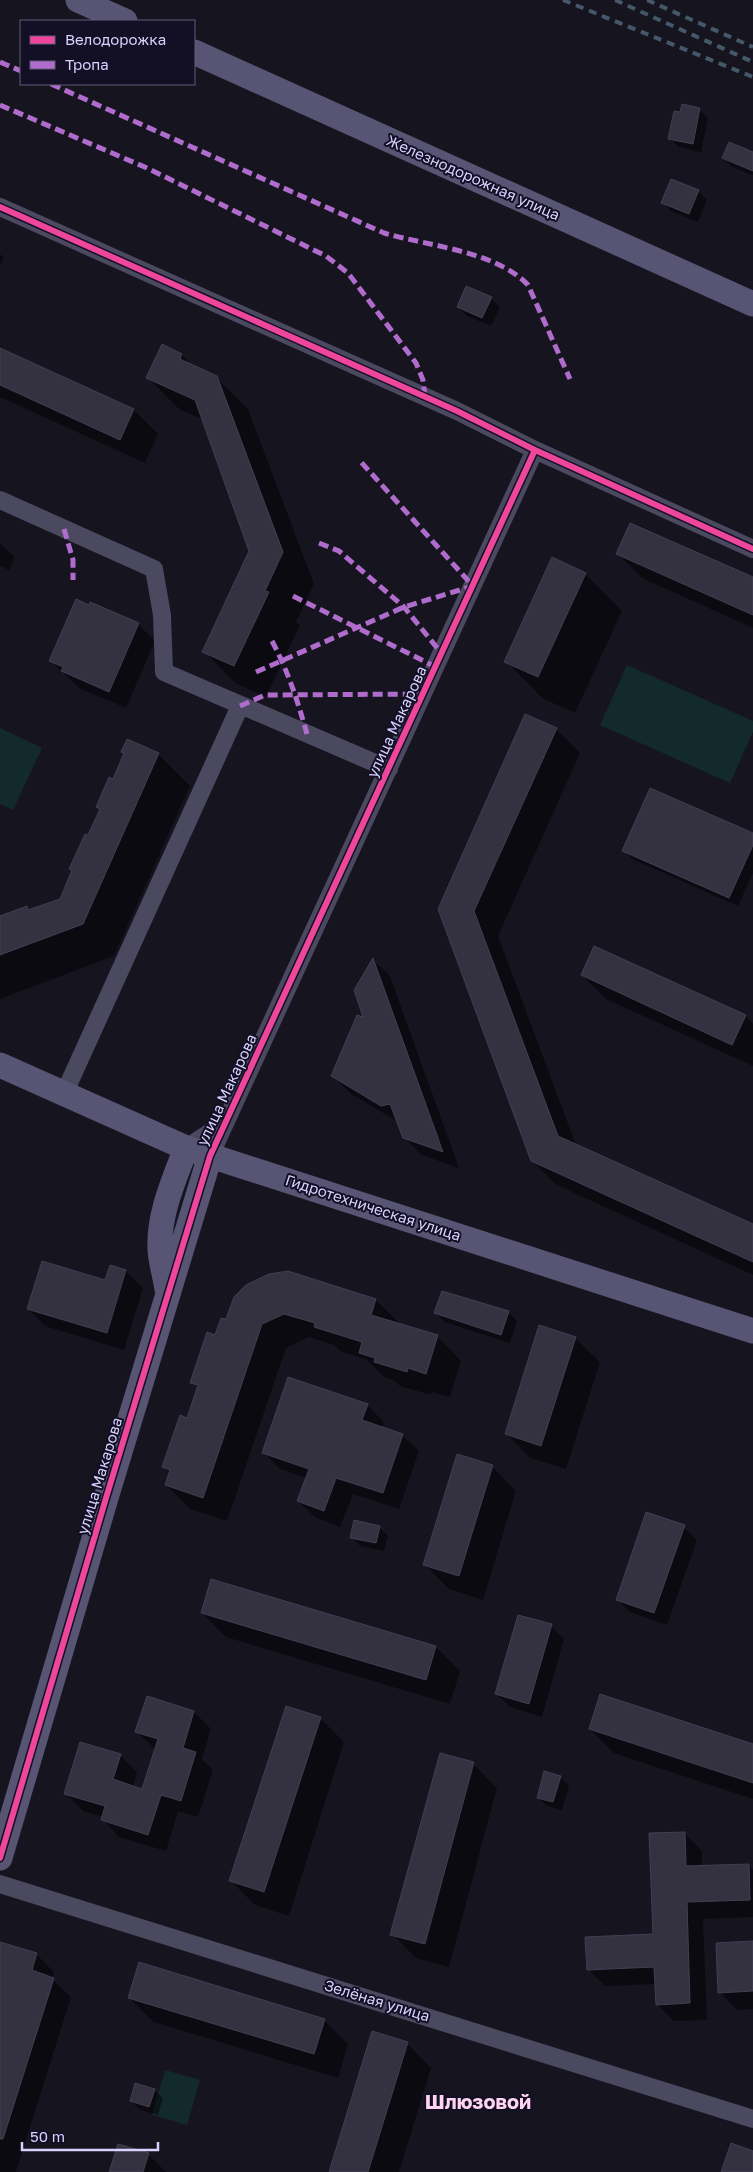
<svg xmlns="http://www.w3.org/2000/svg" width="753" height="2172" viewBox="0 0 753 2172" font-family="'Golos Text',sans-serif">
	<rect width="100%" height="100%" fill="#16141f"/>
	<!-- green -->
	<path fill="#132a2c" d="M627 665 753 721V732L730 783 600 725Z
		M0 728 42 748 13 810 0 804Z
		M165 2070 200 2080 187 2125 152 2115Z"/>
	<!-- shadow -->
	<path fill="#0007" d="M699 109 708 118 701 152 679 147 670 139 681 114Z
		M753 153V175L732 167 723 158Z
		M672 180 698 191 707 200 698 222 671 211 663 203Z
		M0 254 4 258 0 266Z
		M491 298 500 307 491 326 467 316 458 307Z
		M0 349 134 410 158 434 145 463 0 397Z
		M182 355 194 367 216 377 248 409 314 584 296 622 300 625 266 697 235 683 204 651 250 551 203 420 179 409 148 378Z
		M0 543 15 557 9 570 0 566Z
		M618 554 753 579V628L642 578Z
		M585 574 622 611 575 713 542 698 506 661Z
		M138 624 155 641 126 708 79 688 51 661Z
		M556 729 580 753 498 936 576 1145 753 1226V1275L557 1185 532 1161 439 909Z
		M158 754 190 786 114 956 0 999V917L27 908 30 911 61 900 73 871 70 869 89 837 101 810 97 807 114 781Z
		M753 835V873L738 906 632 859 624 850Z
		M595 947 746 1016 753 1024V1066L606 999 582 975Z
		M373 960 390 976 459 1168 422 1155 404 1137 398 1122 350 1093 332 1076 365 1020Z
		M126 1271 143 1288 124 1350 45 1326 28 1309 106 1281Z
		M288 1273 376 1300 401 1325 437 1336 461 1361 450 1397 432 1392 431 1395 400 1386 394 1380 384 1377 367 1360 340 1351 334 1345 309 1337 286 1348 227 1521 190 1509 166 1485 170 1473 163 1467 188 1420 199 1389 192 1382 216 1336 227 1321Z
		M508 1312 517 1321 510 1343 444 1322 436 1313Z
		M575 1338 600 1362 566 1469 530 1458 506 1433Z
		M367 1405 384 1422 382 1428 402 1435 419 1451 399 1509 353 1494 340 1527 315 1517 298 1501 307 1478 280 1469 263 1452Z
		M492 1466 516 1491 483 1600 449 1589 425 1565Z
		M379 1527 388 1536 384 1551 360 1546 351 1537Z
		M684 1527 697 1540 667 1625 630 1612 617 1599Z
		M212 1580 436 1647 460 1671 450 1704 226 1637 202 1613Z
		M551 1626 564 1639 542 1717 510 1707 497 1694Z
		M147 1698 194 1712 211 1729 202 1759 213 1770 198 1817 178 1811 166 1851 119 1837 102 1819 103 1817 83 1811 66 1793 120 1755 137 1773 133 1787 143 1790 156 1750 137 1732Z
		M320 1718 344 1742 289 1916 255 1905 231 1881Z
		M590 1729 753 1745V1799L614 1753Z
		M473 1764 497 1788 449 1967 416 1958 392 1934Z
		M560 1777 569 1785 562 1810 547 1806 538 1798Z
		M684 1833 702 1851V1867L748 1865 753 1870V1917L703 1919 707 2020 674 2021 657 2004 656 1984 605 1986 588 1969 654 1935Z
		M753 1943V2009L737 2010 720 1992Z
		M0 1951 36 1954 54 1972 52 1979 71 1997 16 2172H0Z
		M129 1998 324 2020 348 2044 338 2078 154 2022Z
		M407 2043 431 2068 399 2172H330Z
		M154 2090 163 2098 158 2115 140 2110 131 2101Z
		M148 2154 166 2172H110Z"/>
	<!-- building -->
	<path fill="#343241" stroke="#433e53" d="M682 104 700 108 693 144 668 139 674 111 680 112Z
		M729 142 753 152V171L722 158Z
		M671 179 699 190 689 214 661 203Z
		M466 286 492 297 482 318 457 307Z
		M162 344 182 354 180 359 217 376 283 552 265 591 269 592 234 666 202 652 249 551 195 400 146 378Z
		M0 348 134 409 120 440 0 385Z
		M630 523 753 577V615L616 554Z
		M552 557 586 573 538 677 504 662Z
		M76 599 89 605 90 602 139 623 109 692 61 671 63 667 49 661Z
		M525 714 557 728 474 911 558 1136 753 1224V1262L531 1161 438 909Z
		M127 739 159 753 83 924 0 955V916L27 906 28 910 60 899 72 870 69 869 85 834 88 835 100 809 96 807 109 777 113 779 124 753 121 752Z
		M650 788 753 833V845L729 898 622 851Z
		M594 946 746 1015 732 1045 581 975Z
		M373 958 443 1152 403 1138 390 1104 381 1106 331 1076 357 1015 363 1017 354 990Z
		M42 1261 105 1280 110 1265 126 1270 107 1333 27 1309Z
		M288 1271 376 1299 371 1315 438 1335 426 1374 408 1368 407 1372 374 1362 375 1358 359 1353 362 1342 314 1327 315 1323 284 1314 262 1324 203 1498 165 1485 170 1470 162 1467 180 1415 187 1418 198 1385 190 1383 207 1332 215 1335 221 1318 226 1319 234 1297 246 1285 269 1274Z
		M442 1291 509 1311 501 1335 434 1313Z
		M539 1325 576 1337 541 1446 505 1434Z
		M288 1377 368 1404 362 1420 403 1434 383 1493 336 1478 324 1511 297 1501 309 1469 262 1453Z
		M457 1454 493 1465 459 1576 423 1565Z
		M646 1512 685 1525 654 1613 616 1600Z
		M354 1520 380 1526 376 1543 350 1538Z
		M211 1579 436 1646 426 1680 201 1613Z
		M518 1615 552 1624 529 1704 495 1694Z
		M600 1694 753 1744V1783L589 1729Z
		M147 1696 194 1711 183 1748 196 1752 181 1801 161 1795 148 1835 101 1820 105 1806 64 1794 80 1742 121 1754 113 1779 142 1789 158 1739 135 1732Z
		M286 1706 321 1717 264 1892 229 1881Z
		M440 1753 474 1762 425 1944 390 1935Z
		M544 1771 561 1776 553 1802 537 1798Z
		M685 1832 686 1866 749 1864 750 1900 687 1902 690 2003 656 2005 654 1967 587 1970 585 1937 653 1934 649 1833Z
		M753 1941V1991L718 1993 716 1943Z
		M0 1942 37 1953 32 1970 54 1978 3 2139H0Z
		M139 1962 325 2019 314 2054 128 1998Z
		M372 2031 408 2042 368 2172H329Z
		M135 2083 155 2089 149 2107 130 2101Z
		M731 2143 753 2151V2172H721Z
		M118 2144 149 2153 143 2172H109Z"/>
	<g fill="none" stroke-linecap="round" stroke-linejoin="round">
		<!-- street -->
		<path stroke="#4a4960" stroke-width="18" d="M0 207 457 411 535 450 753 549
			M0 500 154 569 162 615 164 672 389 769
			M64 1094 240 706
			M186 1148 226 1122
			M210 1156 535 450
			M0 1884 753 2119"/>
		<!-- secondary -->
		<path stroke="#575573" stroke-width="25" d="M78 0 125 21
			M194 52 753 304
			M0 1065 186 1148 753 1331
			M167 1289C165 1276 161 1263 160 1250 158 1215 174 1180 186 1148
			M0 1858 106 1498 210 1156"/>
		<!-- rail -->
		<path stroke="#445869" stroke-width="4" stroke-dasharray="8 6" stroke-linecap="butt" d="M563 0 753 77
			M615 0 753 62
			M647 0 753 47"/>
		<!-- quiet -->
		<path stroke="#b06ccc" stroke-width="5" stroke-dasharray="10 5" stroke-linecap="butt" d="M0 62 21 71
			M51 84 384 233C428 246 496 251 528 285L570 379
			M0 105 147 168 326 256 348 273 416 363 423 380 425 397
			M64 529 73 560V580
			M319 543 339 551 404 607 442 654
			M293 596 436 667
			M272 641C288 671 298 702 307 734
			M256 672 404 607 473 586 361 462
			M240 706 265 695 424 694"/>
		<!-- cycleway casing -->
		<g stroke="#130f24" stroke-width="9">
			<path id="cycleway" d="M0 207 457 411 535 450 753 549
				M0 1858 106 1498 210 1156 535 450"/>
		</g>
		<!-- cycleway -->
		<use href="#cycleway" stroke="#ed469a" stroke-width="6"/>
	</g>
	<g text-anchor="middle" stroke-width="4" stroke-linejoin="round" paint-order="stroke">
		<!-- street labels -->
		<g font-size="15" fill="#d8d2fe" stroke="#130f24">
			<text transform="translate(473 178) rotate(24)" y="5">Железнодорожная улица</text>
			<text transform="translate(397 722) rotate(-65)" y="5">улица Макарова</text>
			<text transform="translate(227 1090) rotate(-65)" y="5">улица Макарова</text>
			<text transform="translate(373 1208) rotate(18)" y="5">Гидротехническая улица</text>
			<text transform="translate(100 1476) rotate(-73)" y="5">улица Макарова</text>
			<text transform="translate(377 2001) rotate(17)" y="5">Зелёная улица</text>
		</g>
		<!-- district labels -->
		<g font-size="20" font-weight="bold" fill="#ffd4ee" stroke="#130f24">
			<text x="478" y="2109">Шлюзовой</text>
		</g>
	</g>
	<!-- legend -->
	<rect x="20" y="20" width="175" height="65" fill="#130f24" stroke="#625d7b"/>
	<rect x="30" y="36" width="25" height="8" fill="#ed469a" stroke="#625d7b"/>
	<text x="65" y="45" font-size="15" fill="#d8d2fe">Велодорожка</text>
	<rect x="30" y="61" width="25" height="8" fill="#b06ccc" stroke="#625d7b"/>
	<text x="65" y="70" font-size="15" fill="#d8d2fe">Тропа</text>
	<!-- scale -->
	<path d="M22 2142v8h136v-8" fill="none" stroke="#d8d2fe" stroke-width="2.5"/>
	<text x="30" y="2142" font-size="15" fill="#d8d2fe" stroke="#130f24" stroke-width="4" paint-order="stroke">50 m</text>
</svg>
